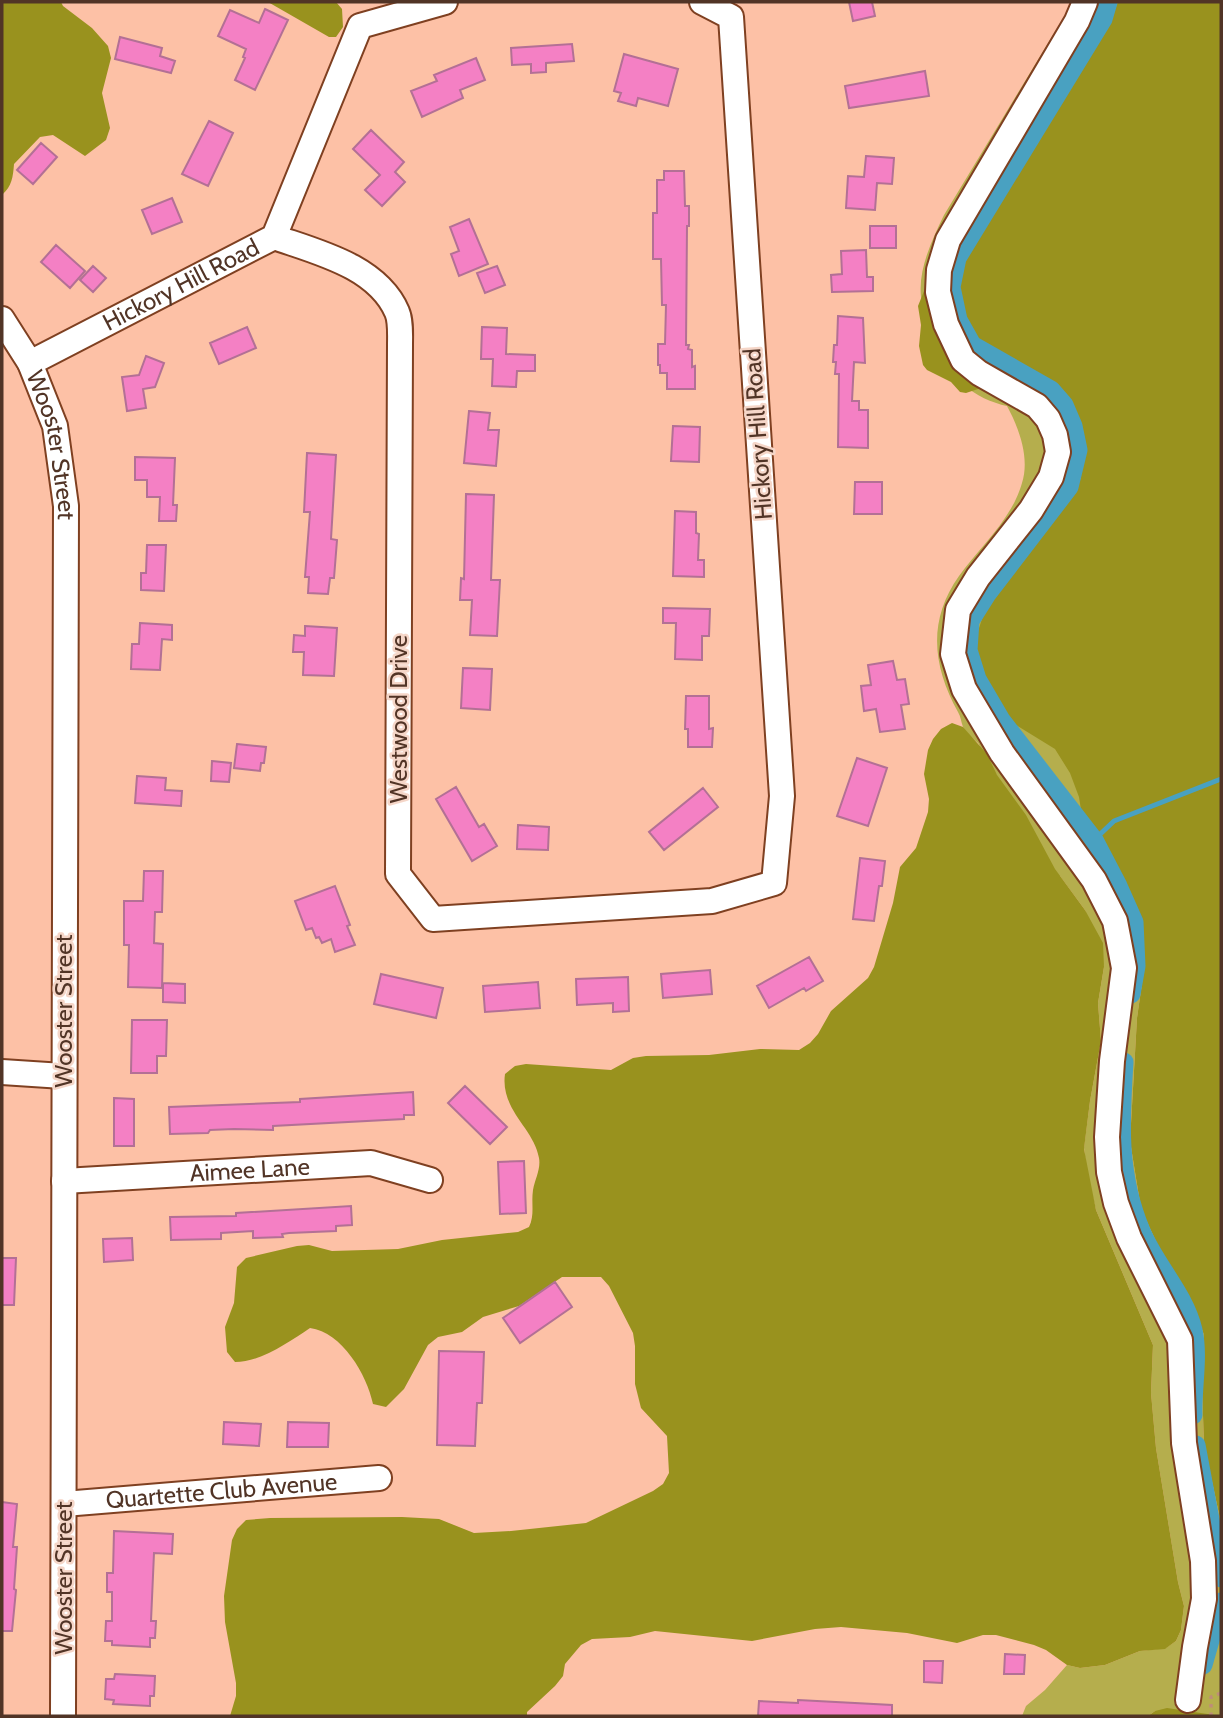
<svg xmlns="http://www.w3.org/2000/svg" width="1223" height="1718" viewBox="0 0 1223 1718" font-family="Cabin,sans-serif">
	<rect width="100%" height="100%" fill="#fdc1a6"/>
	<!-- green -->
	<path fill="#b5ae4d" d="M1073 2H1133L1012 352 1091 415 1073 677 1099 854 1122 896 1141 950 1143 976 1137 1018 1130 1141 1141 1209 1164 1259 1193 1305 1204 1335 1202 1386 1204 1445 1221 1523V1716L1155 1711 1148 1716H1022L1026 1706 1045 1690 1067 1665 1080 1668 1105 1665 1140 1651 1166 1648 1176 1641 1181 1630 1184 1606 1178 1582 1156 1448 1151 1393 1153 1345 1096 1210 1087 1173 1084 1148 1090 1101 1101 1041 1098 1003 1104 967 1085 910 1060 876 1056 878 978 743C974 739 966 733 963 727 961 722 961 717 958 712 933 667 927 621 959 576 980 547 1012 519 1022 483 1030 458 1019 428 1007 406 992 403 975 395 964 385 958 379 921 306 921 297 918 269 932 240 944 215Z"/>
	<!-- forest -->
	<path fill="#99921e" d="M2 2H61L63 6 92 28 108 46 111 58 102 93 110 128 106 140 85 156 53 135 40 137 14 164C13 177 12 186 2 195Z
		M268 2H336L342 9 343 27 336 37H329Z
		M1118 2H1221V1523L1204 1445 1202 1386 1204 1335 1193 1305 1164 1259 1141 1209 1130 1141 1137 1018 1143 976 1141 950 1122 896 1084 829 1079 797 1070 773 1055 749 1016 725 991 698 980 675 976 656V637L984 613 1078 484 1081 478 1079 430 1068 405 1052 386 1042 377 1020 372 1002 375 990 385 966 393 960 392 951 382 927 370 923 365 919 346 921 325 918 306 930 276 953 239 968 230 997 205 1079 69 1110 22Z
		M952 723 963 727 987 754 997 775 1026 815 1055 869 1085 910 1103 943 1104 967 1098 1003 1101 1041 1090 1101 1084 1149 1096 1210 1153 1345 1151 1393 1156 1448 1178 1582 1184 1606 1181 1630 1176 1641 1165 1649 1140 1651 1105 1665 1080 1668 1067 1665 1046 1650 1034 1645 996 1635H983L957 1643 907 1633 841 1627 815 1629 752 1641 655 1631 630 1637 592 1639 581 1645 565 1664 563 1676 555 1686 527 1712V1716H230L236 1696V1683L225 1622 224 1596 232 1540 237 1529 246 1520 270 1518 402 1517 439 1519 474 1533 511 1531 586 1523 653 1491 663 1484 669 1473 667 1436 641 1408 635 1384V1346L633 1333 609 1286 601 1277H562L519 1306 483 1317 462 1332 438 1337 428 1345 404 1389 386 1407 373 1404C367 1375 342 1332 310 1328 289 1342 261 1362 235 1362L227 1352 225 1327 234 1303 237 1267 246 1258 297 1246 309 1245 332 1251 398 1249 442 1240 518 1232 529 1227C535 1214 531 1204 533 1190 535 1179 541 1169 539 1158 534 1128 500 1110 505 1074L515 1066 526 1064 611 1070 633 1058 646 1056 709 1055 760 1049 799 1050 810 1043 818 1034 831 1011 868 978 874 967 893 903 900 867 916 848 928 812 929 799 924 774 928 750 933 739 941 729Z
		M1167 1708 1221 1716H1148L1155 1711Z"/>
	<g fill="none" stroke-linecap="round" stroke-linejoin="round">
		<!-- stream -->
		<path stroke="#49a1c1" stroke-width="5" d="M1094 840 1114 821 1221 779"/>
		<!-- canal -->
		<path stroke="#49a1c1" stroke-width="19" d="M1108 2 1103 19 957 258 951 287 958 320 972 345 1051 390 1064 405 1073 426 1078 450 1069 487 987 594 970 621 968 650 977 679 1001 720 1094 840 1118 886 1134 922 1136 966 1131 994
			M1124 1062C1120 1122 1117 1174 1141 1231 1155 1265 1184 1293 1193 1330 1199 1357 1192 1388 1193 1415
			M1196 1445 1221 1578
			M1203 1665 1221 1602"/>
	</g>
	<!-- building -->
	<path fill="#f480c4" stroke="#b37095" stroke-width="2" d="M849 2H872L875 16 853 21Z
		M265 9 288 20 255 90 235 80 245 58 243 57 246 49 218 36 230 10 259 23Z
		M120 37 162 48 160 56 175 61 171 73 115 59Z
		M572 44 574 61 546 63V72L531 73V64L512 65 511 48Z
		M624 54 678 69 668 106 638 98 636 106 618 101 621 93 614 91Z
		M476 58 485 80 460 90 463 98 422 117 411 91 437 81 434 75Z
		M925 71 929 96 849 108 845 86Z
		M209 121 233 133 208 186 182 174Z
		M371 130 404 162 395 172 405 182 382 206 365 190 380 175 353 149Z
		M41 143 57 157 33 184 17 170Z
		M866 156 894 158 892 184 877 183 875 210 846 208 848 176 864 177Z
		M664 171H684L685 206H689V226H687L686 345H689L688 349 692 350V367L695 366V389H667V373H660V365H658V344H665L666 305H662L661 259H653V213H657V180H664Z
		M172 198 182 222 152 234 142 210Z
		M469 219 488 264 459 276 451 254 459 251 450 227Z
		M870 226H896V248H870Z
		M56 245 85 271 70 288 41 262Z
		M866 250 867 277H873V291L832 292 831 275 842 274 841 251Z
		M93 266 106 278 93 292 80 280Z
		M497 266 505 285 485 293 477 273Z
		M838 316 863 318 865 363 854 362 852 401H859V410H868V448L838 447 839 374H835L836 362H833L834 345H837Z
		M247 327 256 348 219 364 210 343Z
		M482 327 507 328 506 354 535 355V371H517L516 387 492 386 493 359H481Z
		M146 356 164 363 155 387 143 389 146 408 127 411 122 377 139 375Z
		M469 411 490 413 488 430H499L496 466 464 463Z
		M673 426 700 427 699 462 671 461Z
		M307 453 336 455 331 539 337 540 334 578H330L328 594 308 593 309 577H305L310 512H304Z
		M135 457 175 458 173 505H177L176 521H159L160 497H147V480H135Z
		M855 482H882V514H854Z
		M466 494 494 495 491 580H500L497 636 470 635 472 600H460L461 578 464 579Z
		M675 511 696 512V533L699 534 698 560H704V577L673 576Z
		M147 545H166L164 591 141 590V573H146Z
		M663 608 710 609 709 636H702V660L675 659 676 623H663Z
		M140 623 172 625V640L162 639 160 670 131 669 132 644H139Z
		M305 626 337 628 334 676 303 675 304 652H293L294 635 305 636Z
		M893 661 897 680 905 679 909 704 901 705 905 729 880 732 876 709 864 711 861 686 871 685 868 665Z
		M463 668 492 669 490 710 461 708Z
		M686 696H709V729L713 728 712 747H688V729H685Z
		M237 744 266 747 264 763H261L260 771 234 768Z
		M857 758 887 768 868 826 837 816Z
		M212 761 231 763 229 782 211 781Z
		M137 776 166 778 165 790 182 791 181 806 135 803Z
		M456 787 479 827 484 824 497 846 472 861 436 799Z
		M703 788 718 807 664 850 649 832Z
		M518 825 549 827 548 850 517 849Z
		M860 858 885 861 882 886H879L874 921 853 919Z
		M144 871H163L162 912H155L154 943 163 944 162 988 128 987 129 945H124V901H143Z
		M335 886 350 925 347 926 355 945 335 952 331 939 322 943 319 937 316 938 312 928 306 930 295 901Z
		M809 957 823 981 806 991 804 988 769 1008 757 986Z
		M710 970 712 994 663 998 661 974Z
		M381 974 443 988 436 1018 374 1004Z
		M628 977 629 1011 613 1012V1003L577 1005 576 979Z
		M538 982 540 1008 485 1012 483 986Z
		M163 983 185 984V1003L163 1002Z
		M132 1020H167L166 1056H157V1073H131Z
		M465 1086 507 1127 490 1144 448 1103Z
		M413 1092 414 1115H404V1119L273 1126V1130L234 1129 210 1130 208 1133 170 1134 169 1107 300 1102V1099Z
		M114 1098 134 1099V1146H114Z
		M524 1161 526 1213 500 1214 498 1162Z
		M351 1206 352 1225 336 1226V1231L289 1233 282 1234 283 1237 253 1238V1231L221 1233V1239L171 1240 170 1217 236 1216V1213Z
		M132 1238 133 1260 104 1262 103 1239Z
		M2 1258H16L14 1305H2Z
		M555 1282 572 1307 520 1343 503 1318Z
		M439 1351 484 1352 482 1403H477L475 1446 437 1445Z
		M224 1422 261 1424 259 1446 223 1444Z
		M288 1422 329 1423 328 1447H287Z
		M2 1502 17 1504 13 1547H17L14 1589 16 1590 12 1631H2Z
		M114 1531 173 1534 172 1554 154 1553 151 1621H156L155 1638H150V1647L112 1645V1641H105L106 1621H112V1592H107V1573H113Z
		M1005 1654 1025 1655 1024 1674H1004Z
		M924 1661H943L942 1683 924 1682Z
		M115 1674 155 1676 154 1696H150V1706L113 1704 114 1700 105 1699 106 1679H114Z
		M798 1700 892 1705V1716H758L759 1701 798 1703Z"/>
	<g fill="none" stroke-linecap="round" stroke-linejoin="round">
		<!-- minor casing -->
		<g stroke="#7f4021" stroke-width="28">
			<g id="minor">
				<path d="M1085 2 1077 21 948 240 939 270 938 292 946 324 963 360 979 373 1037 406 1048 419 1055 435 1058 452 1051 477 1031 510 978 577 958 610 953 654 964 689 1002 753 1094 880 1115 921 1124 968 1112 1061 1107 1137 1109 1172 1116 1203 1129 1238 1180 1340 1184 1443 1203 1561 1204 1599 1195 1647 1188 1700"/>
				<path d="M274 237C317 252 377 266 397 312 401 321 400 335 400 345L398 874 433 919 712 901 774 883 782 796 731 17 702 2"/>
				<path id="s1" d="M2 319 30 363 55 426 66 506 63 1716"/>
				<path id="s2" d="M30 363 274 237 360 26 445 2"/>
				<path d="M2 1072 63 1076"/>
				<path id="s3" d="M64 1181 371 1163 430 1180"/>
				<path id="s4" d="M64 1504 379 1478"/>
			</g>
		</g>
		<!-- path -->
		<path stroke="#be8d77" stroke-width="3.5" stroke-dasharray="3.5 5" stroke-linecap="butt" d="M1211 1716V1697L1221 1693"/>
		<!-- minor -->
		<use href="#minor" stroke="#fff" stroke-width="24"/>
	</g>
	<g text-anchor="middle" stroke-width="5" stroke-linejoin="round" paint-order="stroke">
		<!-- street labels -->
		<g font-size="24" fill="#513426" stroke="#f5d6c8">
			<text dy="8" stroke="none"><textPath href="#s2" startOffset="170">Hickory Hill Road</textPath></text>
			<text transform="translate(758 434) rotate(-94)" y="8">Hickory Hill Road</text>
			<text dy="8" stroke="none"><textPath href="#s1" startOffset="138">Wooster Street</textPath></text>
			<text transform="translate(399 719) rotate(-90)" y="8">Westwood Drive</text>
			<text transform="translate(64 1011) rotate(-90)" y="8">Wooster Street</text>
			<text dy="8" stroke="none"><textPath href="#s3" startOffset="186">Aimee Lane</textPath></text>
			<text dy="8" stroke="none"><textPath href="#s4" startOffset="158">Quartette Club Avenue</textPath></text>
			<text transform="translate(64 1578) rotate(-90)" y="8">Wooster Street</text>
		</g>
	</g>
	<!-- border -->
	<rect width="1223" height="1718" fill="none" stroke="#513426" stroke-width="7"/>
</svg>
